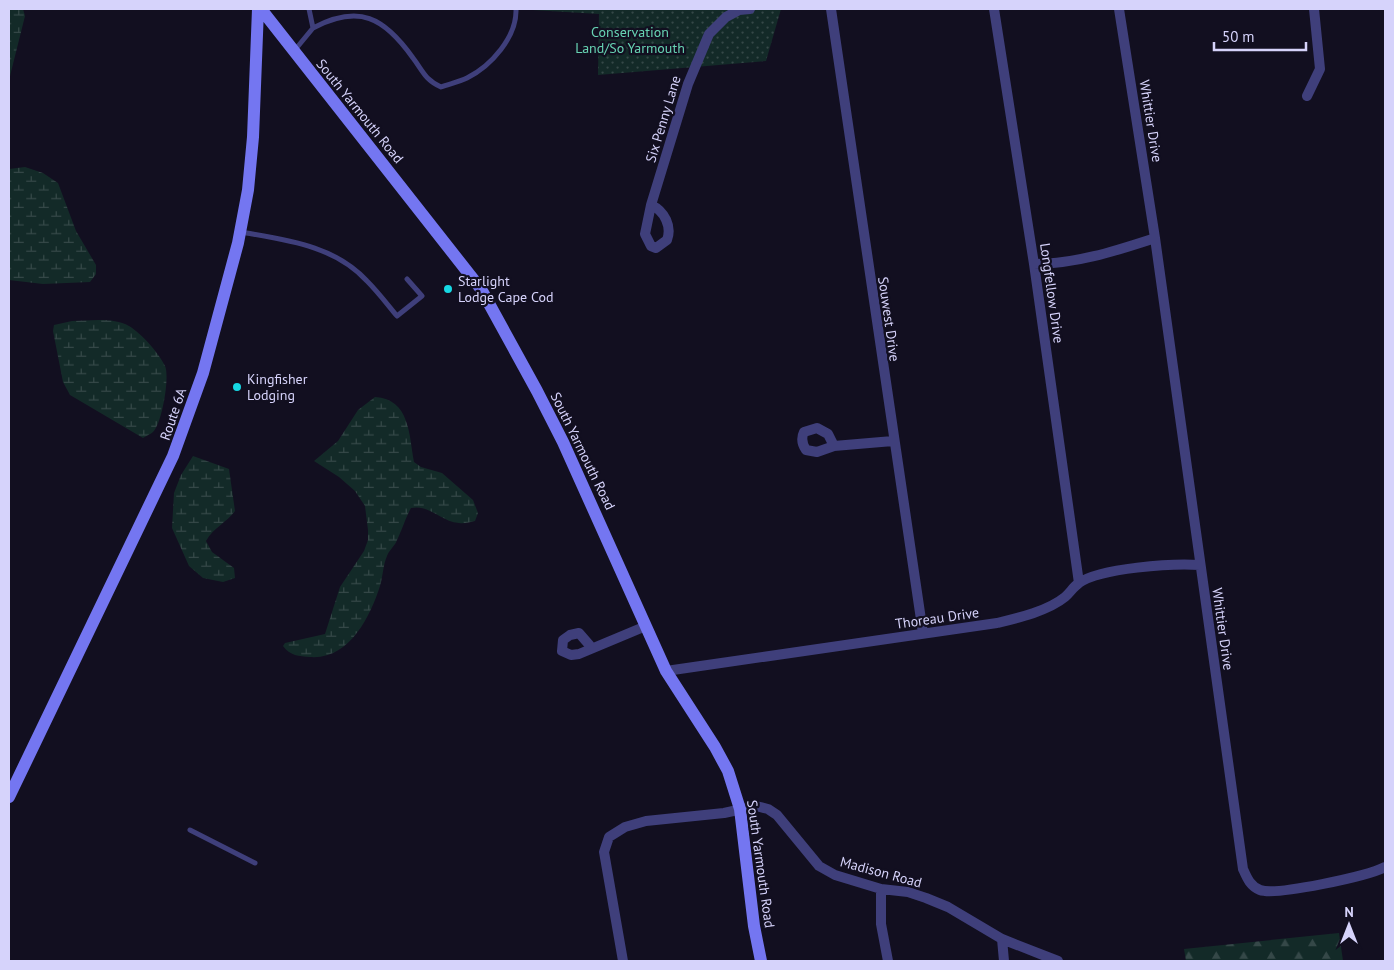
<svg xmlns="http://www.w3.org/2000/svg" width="1394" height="970" viewBox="0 0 1394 970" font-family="'PT Sans',sans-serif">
	<defs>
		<pattern id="green-dots" width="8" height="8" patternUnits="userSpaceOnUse" patternTransform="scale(1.25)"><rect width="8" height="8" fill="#132a28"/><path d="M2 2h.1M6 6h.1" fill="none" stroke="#354848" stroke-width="1.8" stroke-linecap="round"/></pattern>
		<pattern id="forest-firs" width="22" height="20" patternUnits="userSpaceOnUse" patternTransform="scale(1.25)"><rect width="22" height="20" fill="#132a28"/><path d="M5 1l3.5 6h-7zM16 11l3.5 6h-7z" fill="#354848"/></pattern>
		<pattern id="wetland-marsh" width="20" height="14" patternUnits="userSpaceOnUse" patternTransform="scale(1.25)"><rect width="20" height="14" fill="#132a28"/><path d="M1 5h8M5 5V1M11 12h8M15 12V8" fill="none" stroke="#354848"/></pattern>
	</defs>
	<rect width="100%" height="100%" fill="#120f20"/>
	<!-- green -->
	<path fill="url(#green-dots)" d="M516 9H781L766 61 598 75 599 14Z"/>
	<!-- forest -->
	<path fill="url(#forest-firs)" d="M1339 933 1343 961H1186L1184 949Z"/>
	<!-- wetland -->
	<path fill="url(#wetland-marsh)" d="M9 9H23L25 16 9 80Z
		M25 167 43 173 58 183 76 231 96 265V274L90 282 43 284 9 280V169Z
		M72 321C89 321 113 317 129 326 142 334 158 352 165 366 170 376 162 424 153 432 151 434 146 436 143 438L70 395 63 382 53 331 54 325Z
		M375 397C410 399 409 435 414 462L421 467 442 473 473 500 478 513 475 521C470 522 464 524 459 523 441 522 430 504 411 508 405 519 402 530 397 540 395 546 389 550 387 556 383 565 383 576 380 586 370 617 349 660 310 657 299 656 290 656 283 646L285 643 325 634 340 587 364 551 368 540V530L365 506 355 491 339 477 314 461 338 441 358 410Z
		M193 456 229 469 235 511C226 523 213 528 206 541L212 552 234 568 235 578 223 582 203 578 189 566 172 528 174 493 181 475Z"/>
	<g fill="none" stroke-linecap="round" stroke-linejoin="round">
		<!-- service -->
		<path stroke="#3f3f7b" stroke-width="5" d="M313 28C359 4 384 17 413 58 423 71 425 80 441 87 449 84 459 82 467 78 491 66 517 37 516 9
			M294 51 313 28 309 9
			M241 232C286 240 334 245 367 281 378 292 387 304 397 316L422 296 407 279
			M190 830 255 863"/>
		<!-- minor -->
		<path stroke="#3f3f7b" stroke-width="10" d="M831 9 923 633
			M994 9 1034 264 1079 583
			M1119 9 1155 238
			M1307 96 1320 69 1314 9
			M651 205 688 84 709 34 726 17 739 10 750 9
			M651 205C665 211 672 227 667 240L656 248 651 246 645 234Z
			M1034 264C1076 264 1115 251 1155 238L1243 869C1247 878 1250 886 1260 890 1276 896 1368 876 1385 867
			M817 428 828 434 834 446 817 452 806 450C802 444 801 438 804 432Z
			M834 446 893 441
			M592 648 579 633 570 635 563 640 562 651 571 655 579 654 646 626
			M666 671 997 623C1018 618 1048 611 1065 597 1070 593 1073 587 1079 583 1100 568 1173 563 1200 565
			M881 889V924L888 961
			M1002 939 1004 961
			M623 961 604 852 609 837 625 827 646 821 724 813 756 806 768 809 777 815 819 866 835 875 881 889 908 892 926 898 948 907 1002 939 1058 961"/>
		<!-- secondary -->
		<path stroke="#7476f1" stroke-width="12" d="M261 9 481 289 537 391 563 442 666 671 715 747 728 771 740 809 754 926 761 961
			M9 797 173 456 203 373 238 243 248 190 253 137 258 9"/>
	</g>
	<!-- markers -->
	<g fill="#16d8e3" stroke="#120f20" stroke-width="2">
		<circle cx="448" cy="289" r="5"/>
		<circle cx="237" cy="387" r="5"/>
	</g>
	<g text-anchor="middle" stroke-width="4.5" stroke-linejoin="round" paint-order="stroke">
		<!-- park labels -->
		<g font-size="14" fill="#67d3b3" stroke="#120f20">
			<text x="630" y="37">Conservation<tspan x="630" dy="16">Land/So Yarmouth</tspan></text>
		</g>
		<!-- street labels -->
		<g font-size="14" fill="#d6d3fb" stroke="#120f20">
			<text transform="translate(360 111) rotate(51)" y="5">South Yarmouth Road</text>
			<text transform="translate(663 119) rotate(-73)" y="5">Six Penny Lane</text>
			<text transform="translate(1151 121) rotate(81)" y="5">Whittier Drive</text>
			<text transform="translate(1052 293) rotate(82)" y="5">Longfellow Drive</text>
			<text transform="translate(889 319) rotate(82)" y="5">Souwest Drive</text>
			<text transform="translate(173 414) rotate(-71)" y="5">Route 6A</text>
			<text transform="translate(583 451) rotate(64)" y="5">South Yarmouth Road</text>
			<text transform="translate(937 618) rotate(-8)" y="5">Thoreau Drive</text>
			<text transform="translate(1223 629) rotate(82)" y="5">Whittier Drive</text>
			<text transform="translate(761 864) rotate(82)" y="5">South Yarmouth Road</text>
			<text transform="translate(881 872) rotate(15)" y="5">Madison Road</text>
		</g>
		<!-- poi labels -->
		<g font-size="14" fill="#d6d3fb" stroke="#120f20" text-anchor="start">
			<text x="458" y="286">Starlight<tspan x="458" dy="16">Lodge Cape Cod</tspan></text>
			<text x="247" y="384">Kingfisher<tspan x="247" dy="16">Lodging</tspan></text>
		</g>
	</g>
	<!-- border -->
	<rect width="1394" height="970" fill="none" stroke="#d6d3fb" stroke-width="20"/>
	<!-- north arrow -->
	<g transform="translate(1349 925)" stroke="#120f20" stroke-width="4" paint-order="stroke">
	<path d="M0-4L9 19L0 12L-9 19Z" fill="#d6d3fb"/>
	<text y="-8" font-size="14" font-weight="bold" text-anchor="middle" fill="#d6d3fb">N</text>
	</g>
	<!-- scale -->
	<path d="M1214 42v8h92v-8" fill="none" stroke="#d6d3fb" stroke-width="2.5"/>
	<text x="1222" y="42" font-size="15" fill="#d6d3fb" stroke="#120f20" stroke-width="4" paint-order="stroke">50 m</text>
</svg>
